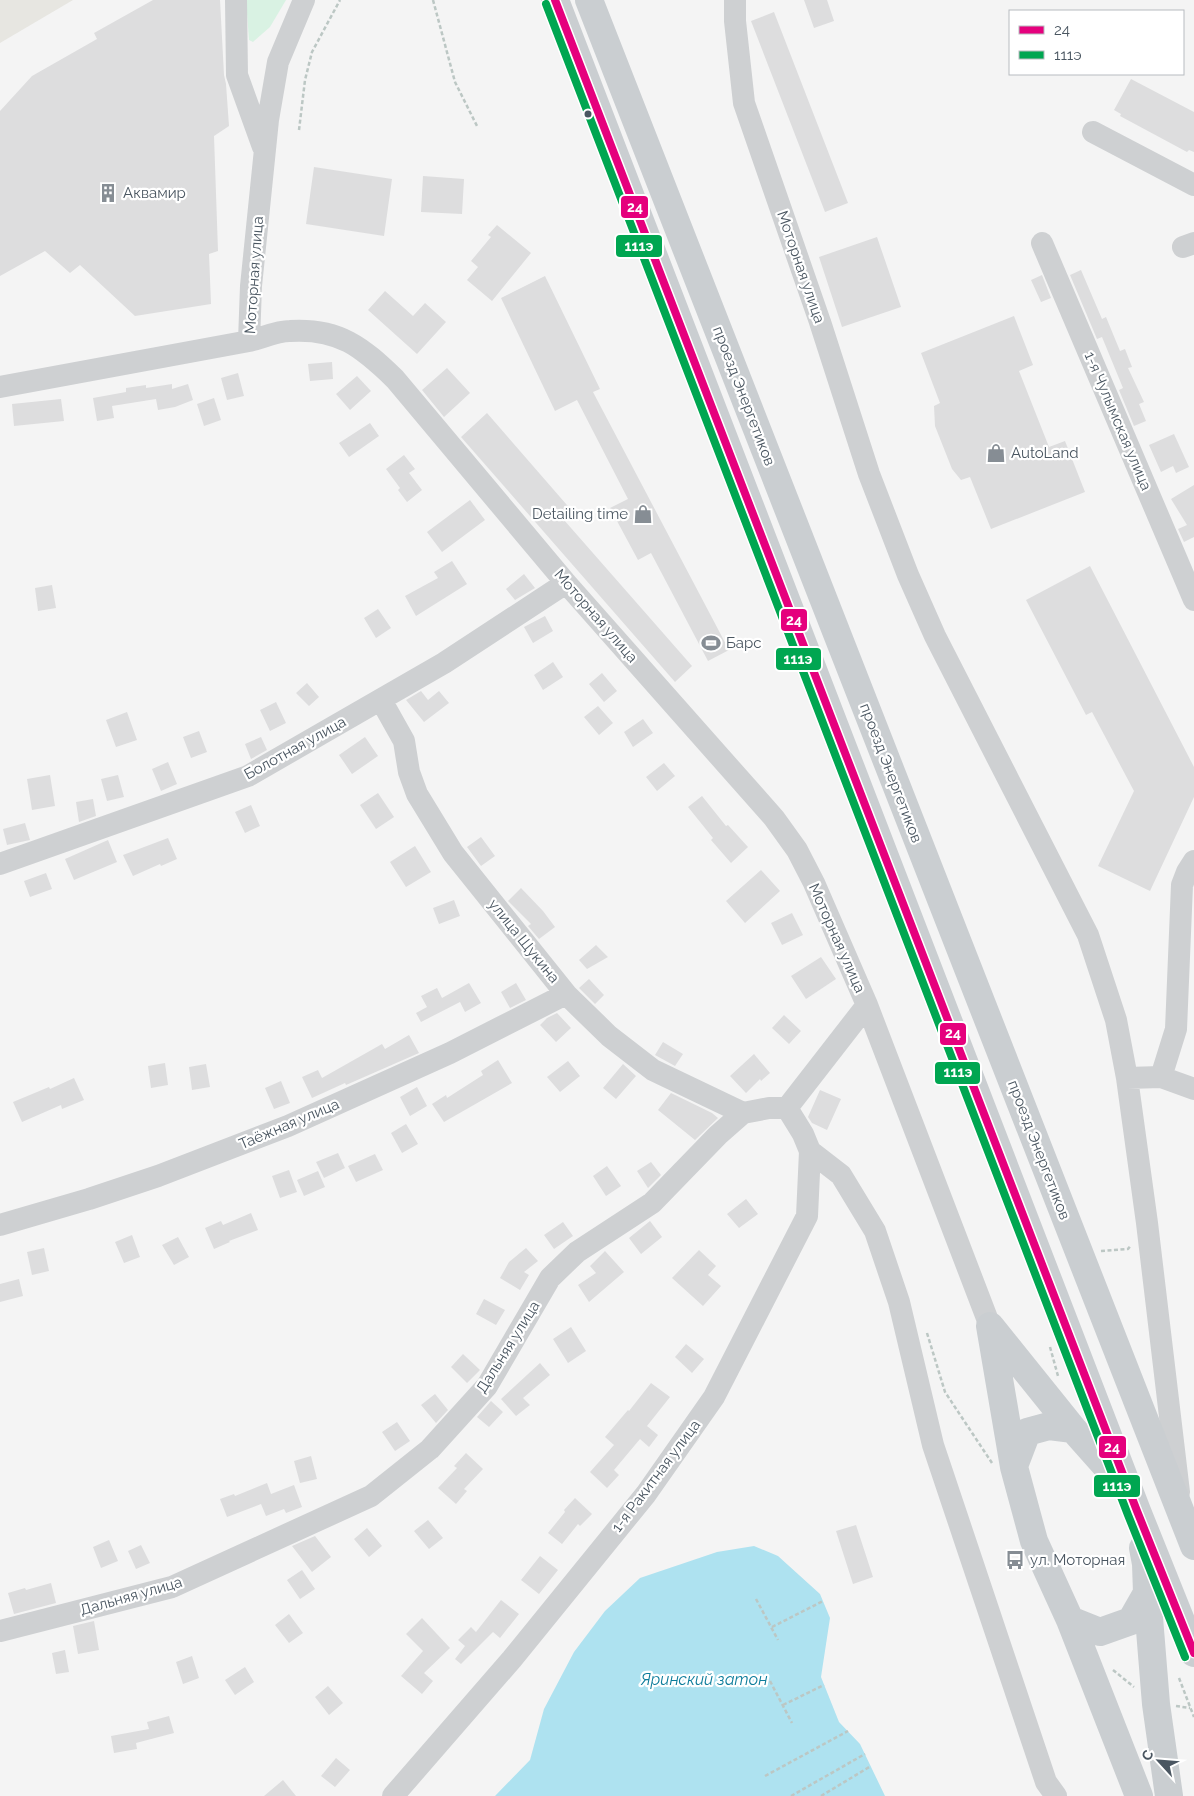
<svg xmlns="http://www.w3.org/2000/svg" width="1194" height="1796" viewBox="0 0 1194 1796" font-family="Raleway,sans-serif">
	<rect width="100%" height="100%" fill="#f4f4f4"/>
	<!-- green -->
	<path fill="#d9f2e3" d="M246 0H286L270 27 253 42 249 40Z"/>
	<!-- sand -->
	<path fill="#e7e6e1" d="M0 0H73L0 43Z"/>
	<!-- water -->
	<path fill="#aee2f0" d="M754 1546 778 1556 820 1594 830 1618 821 1677 839 1722 860 1744 885 1796H495L530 1760 544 1709 574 1652 605 1611 640 1578 717 1552Z"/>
	<!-- building -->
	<path fill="#ddddde" d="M153 0H220L224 75 226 84 229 126 214 136 218 251 209 254 211 304 135 316 80 265 70 273 45 251 0 276V111L32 76 97 39 94 33Z
		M804 0H827L834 21 814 28Z
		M774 12 848 203 825 212 751 21Z
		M1131 79 1194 112V152L1189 150 1187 152 1120 116 1121 114 1114 110Z
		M314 167 392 179 384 236 306 224Z
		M423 176 464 179 462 214 421 212Z
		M497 225 531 253 492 301 467 280 478 267 471 261 491 237 488 235Z
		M877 237 901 307 842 327 819 257Z
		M1081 270 1102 319 1106 317 1120 351 1125 349 1132 367 1128 368 1144 402 1139 404 1146 421 1134 426 1119 390 1123 388 1102 337 1097 339 1070 275Z
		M1042 275 1051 298 1041 302 1031 280Z
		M545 276 600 389 593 392 729 650 708 661 651 553 638 560 610 508 628 499 577 400 555 411 501 298Z
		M385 291 413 316 425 303 446 322 417 354 368 310Z
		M1014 316 1033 365 1019 371 1049 447 1065 441 1085 492 991 529 970 477 961 480 952 469 935 426 934 406 940 403 921 353Z
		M332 362 333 379 310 381 308 364Z
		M447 368 470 393 444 417 422 390Z
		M238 373 244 396 227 400 221 378Z
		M357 376 371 391 350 410 336 394Z
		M172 384V389L188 384 193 400 175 407 158 410 156 399 112 406 114 418 97 421 93 398 126 392V388L146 385V388Z
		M214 398 221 420 204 426 197 404Z
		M61 399 64 421 14 426 12 404Z
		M487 413 573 512 564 520 692 666 675 682 461 437Z
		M370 423 379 436 349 457 339 443Z
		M1174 434 1189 467 1176 473 1173 466 1161 472 1149 445Z
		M404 455 415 469 409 473 422 490 407 502 398 490 400 488 386 469Z
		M1194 485V537L1184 542 1178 529 1187 525 1171 499Z
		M470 500 485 520 442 552 427 532Z
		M452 561 467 584 416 616 405 596 438 578 434 572Z
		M1090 566 1194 767V797L1150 891 1098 866 1134 791 1092 712 1086 715 1026 600Z
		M524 574 535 588 515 600 506 589Z
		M52 585 56 608 38 611 35 588Z
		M378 609 391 628 376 638 364 618Z
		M545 616 553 631 533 643 524 627Z
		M553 662 563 677 543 690 534 675Z
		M602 673 617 691 604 702 589 684Z
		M307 683 319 697 309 706 296 693Z
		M421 691 428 700 439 691 449 703 424 722 406 700Z
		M276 702 286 723 270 731 260 710Z
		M598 706 613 723 599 735 584 717Z
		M127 712 137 740 116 747 106 720Z
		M643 719 653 733 633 747 624 732Z
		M199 731 207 752 191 758 183 737Z
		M261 737 267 750 251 759 245 744Z
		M365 737 378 756 352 774 339 755Z
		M168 762 177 784 161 791 152 769Z
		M664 763 675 776 657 791 646 777Z
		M50 775 55 806 32 810 27 779Z
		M118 775 124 797 107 801 101 779Z
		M378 793 394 817 376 829 360 805Z
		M702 796 726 826 728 825 748 847 731 863 711 840 713 838 688 807Z
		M93 799 96 816 79 822 76 802Z
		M251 805 260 826 245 833 235 812Z
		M25 823 30 840 7 845 3 829Z
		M481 837 495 856 481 866 467 847Z
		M168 838 177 859 161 866 160 864 133 876 123 855Z
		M108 840 117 862 74 880 65 859Z
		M415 846 431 872 406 887 390 862Z
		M761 870 780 891 745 923 726 901Z
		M46 873 52 889 30 897 24 881Z
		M521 888 543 911 555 927 539 939 528 926 531 924 508 901Z
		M454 900 460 916 439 924 433 908Z
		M792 913 803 935 782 945 771 923Z
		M596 945 608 957 587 969 579 960Z
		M821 957 836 979 806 999 791 976Z
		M589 979 604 995 595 1004 579 988Z
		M469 983 481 1003 465 1012 460 1002 421 1022 416 1013 427 1007 421 996 437 988 442 998Z
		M516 983 526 1000 510 1008 501 992Z
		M557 1013 571 1028 556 1042 540 1025 547 1018Z
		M784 1015 801 1031 789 1044 772 1028Z
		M409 1035 419 1053 346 1085 345 1083 312 1098 302 1077 318 1070 322 1078 382 1044 385 1049Z
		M663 1042 683 1054 675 1066 655 1055Z
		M754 1054 770 1073 761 1081 760 1079 746 1093 730 1076Z
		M498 1060 512 1083 444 1122 432 1104 446 1095 447 1098 483 1075 481 1071Z
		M568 1061 580 1076 560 1092 547 1077Z
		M165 1063 168 1085 151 1088 148 1066Z
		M206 1064 210 1087 192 1090 189 1067Z
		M623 1064 636 1076 616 1099 603 1088Z
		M74 1078 84 1100 62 1109 61 1105 22 1122 13 1102 49 1087 50 1089Z
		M281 1081 290 1103 274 1109 265 1088Z
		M417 1087 427 1106 410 1116 400 1097Z
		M820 1090 841 1099 827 1130 812 1123 808 1117Z
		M671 1093 712 1113 718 1118 695 1140 658 1110Z
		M406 1124 418 1144 402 1153 391 1133Z
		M338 1153 345 1168 324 1178 316 1162Z
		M375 1154 383 1170 356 1182 348 1166Z
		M651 1162 661 1175 648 1188 637 1171Z
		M607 1166 621 1186 606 1196 593 1176Z
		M289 1170 297 1192 280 1198 272 1176Z
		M318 1171 325 1187 304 1196 297 1180Z
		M746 1199 758 1214 739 1228 727 1214Z
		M251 1213 258 1230 229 1241 230 1242 214 1249 205 1228 221 1221 223 1225Z
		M650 1221 662 1237 641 1254 629 1238Z
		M563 1222 573 1236 554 1249 544 1235Z
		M132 1235 140 1257 124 1263 115 1242Z
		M178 1237 189 1257 174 1265 162 1245Z
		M44 1248 49 1271 32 1275 27 1252Z
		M526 1248 538 1261 524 1272 529 1275 520 1290 500 1278 509 1262Z
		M699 1250 716 1266 708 1275 721 1286 703 1306 672 1278Z
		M605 1251 624 1272 589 1302 578 1285 596 1273 590 1266Z
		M19 1279 23 1296 0 1302V1284Z
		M484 1299 505 1310 496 1325 476 1314Z
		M571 1327 586 1351 568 1363 553 1339Z
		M686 1344 704 1359 692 1373 675 1357Z
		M463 1354 480 1370 467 1383 451 1367Z
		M540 1363 550 1375 523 1398 530 1405 516 1416 501 1399Z
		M651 1383 670 1397 647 1426 658 1435 649 1447 640 1439 614 1470 619 1475 607 1488 590 1472 614 1445 605 1437 628 1410 629 1411Z
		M435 1394 448 1410 436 1423 421 1405Z
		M491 1401 503 1412 489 1427 477 1417Z
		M397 1422 410 1441 395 1451 382 1432Z
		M466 1453 483 1469 464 1489 467 1491 456 1504 438 1488 457 1468 454 1466Z
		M311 1456 317 1479 300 1483 294 1461Z
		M267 1483 271 1494 294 1485 302 1507 286 1513 284 1509 266 1516 261 1504 227 1517 220 1499 234 1494 235 1496Z
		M575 1498 592 1514 580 1526 578 1524 562 1544 548 1533 565 1512 564 1510Z
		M428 1520 443 1538 429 1549 414 1531Z
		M856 1525 873 1577 853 1584 836 1531Z
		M367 1528 382 1546 369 1557 354 1539Z
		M315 1536 331 1557 312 1572 292 1546Z
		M109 1540 118 1561 101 1568 93 1547Z
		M141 1545 150 1563 136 1569 128 1551Z
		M540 1556 558 1570 539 1594 521 1580Z
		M302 1570 315 1589 300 1599 287 1580Z
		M51 1583 56 1603 14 1614 8 1593 25 1588 26 1590Z
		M501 1600 519 1614 500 1638 493 1632 461 1664 455 1659 465 1646 458 1640 471 1627 476 1632Z
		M289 1614 303 1633 289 1643 275 1625Z
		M422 1618 450 1648 424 1673 433 1681 422 1694 401 1676 423 1651 406 1634Z
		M94 1621 99 1650 78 1654 73 1626Z
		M65 1650 69 1672 56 1674 52 1653Z
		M192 1656 199 1678 183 1684 176 1662Z
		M245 1667 254 1682 235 1695 225 1680Z
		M328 1686 343 1703 329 1715 315 1697Z
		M169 1716 174 1733 136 1743 137 1749 114 1753 111 1736 149 1729 147 1722Z
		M336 1758 350 1770 335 1787 321 1776Z
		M283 1780 296 1796H264Z"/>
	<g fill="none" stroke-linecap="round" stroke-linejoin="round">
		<!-- path -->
		<path stroke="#bcc7c4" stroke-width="2.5" stroke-dasharray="4 2.5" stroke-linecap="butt" d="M433 0 455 82 477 126
			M299 130 305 80 312 52 340 0
			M1101 1251 1128 1249 1131 1245
			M927 1333 945 1392 992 1463
			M1050 1347 1058 1376
			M756 1599 778 1640
			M772 1627 823 1601
			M1113 1670 1134 1687
			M1179 1678 1194 1717
			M770 1681 792 1723
			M783 1705 824 1685
			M1176 1706 1190 1708
			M765 1776 848 1731
			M791 1796 865 1754
			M821 1796 871 1766"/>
		<!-- minor -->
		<path stroke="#ced0d2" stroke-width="22" d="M236 0 237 75 263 147
			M735 0V21L744 103 820 322 869 474 908 575 935 636 1088 935 1116 1020 1127 1078 1147 1223 1179 1492
			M1093 132 1194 185
			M1042 243 1194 600
			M1183 247 1194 243
			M249 341 251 286 268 120 278 62 304 0
			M0 387 249 341C262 338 277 331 290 331 339 328 362 347 395 379L566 583 774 818 797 850 814 883 867 1005 990 1326
			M381 700 404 741 409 772 417 794 453 853 566 994 609 1036 653 1070 743 1113
			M0 864 248 776 444 663 566 583
			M1161 1077 1176 1029 1182 885 1187 872 1194 861
			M1127 1078 1161 1077 1194 1089
			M810 1151 841 1175 875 1231 899 1302 933 1445 1046 1782 1056 1796
			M0 1225 89 1199 158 1176 288 1126 450 1053 566 994
			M0 1631 172 1587 371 1496 430 1449 487 1386 550 1278 577 1252 652 1203 718 1135 743 1113 769 1108H787L867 1005
			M393 1796 512 1659 646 1494 714 1397 807 1216 810 1151 803 1134 787 1108"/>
		<!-- major -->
		<path stroke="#caced1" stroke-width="28" d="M555 0 1137 1511 1194 1653
			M589 0 1194 1546
			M990 1326 1014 1467 1034 1541 1070 1620 1139 1796
			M991 1327 1073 1429
			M1014 1466 1027 1432 1049 1426 1073 1429 1105 1465 1116 1480
			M1147 1593 1156 1704 1169 1796
			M1070 1620 1100 1632 1131 1621 1147 1593 1146 1564 1143 1548"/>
		<!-- bus-1 casing -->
		<g stroke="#fff" stroke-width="11">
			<path id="bus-1" d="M555 0 1137 1511 1194 1653"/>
		</g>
		<!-- bus-2 casing -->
		<g stroke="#fff" stroke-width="11">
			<path id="bus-2" d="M546 4 1128 1515 1185 1657"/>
		</g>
		<!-- bus-1 -->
		<use href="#bus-1" stroke="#e5007d" stroke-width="8"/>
		<!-- bus-2 -->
		<use href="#bus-2" stroke="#00a651" stroke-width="8"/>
	</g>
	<!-- icons -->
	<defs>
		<g id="building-bare" transform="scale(1.5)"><path d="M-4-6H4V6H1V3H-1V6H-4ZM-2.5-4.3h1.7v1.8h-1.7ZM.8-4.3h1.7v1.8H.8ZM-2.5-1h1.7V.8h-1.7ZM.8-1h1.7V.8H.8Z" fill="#868d94" stroke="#fff" stroke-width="2.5" paint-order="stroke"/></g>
		<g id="shop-bare" transform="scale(1.5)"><path d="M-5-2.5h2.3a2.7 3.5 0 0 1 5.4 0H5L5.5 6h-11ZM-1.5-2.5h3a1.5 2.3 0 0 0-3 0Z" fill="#868d94" stroke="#fff" stroke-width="2.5" paint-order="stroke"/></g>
		<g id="stadium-bare" transform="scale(1.5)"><path d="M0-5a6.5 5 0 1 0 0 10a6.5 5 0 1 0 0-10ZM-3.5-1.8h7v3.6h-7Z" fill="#868d94" stroke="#fff" stroke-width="2.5" paint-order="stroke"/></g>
		<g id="bus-bare" transform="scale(1.5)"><path d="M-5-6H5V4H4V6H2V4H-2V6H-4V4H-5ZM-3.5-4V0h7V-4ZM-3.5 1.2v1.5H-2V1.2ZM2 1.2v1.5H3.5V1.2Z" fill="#868d94" stroke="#fff" stroke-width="2.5" paint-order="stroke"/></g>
	</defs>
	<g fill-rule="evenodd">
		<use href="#building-bare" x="108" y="193"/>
		<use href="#shop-bare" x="996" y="453"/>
		<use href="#shop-bare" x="643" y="514"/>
		<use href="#stadium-bare" x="711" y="643"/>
		<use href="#bus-bare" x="1015" y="1560"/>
	</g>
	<!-- markers -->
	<circle fill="#4a5661" stroke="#fff" stroke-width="2" cx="588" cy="114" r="4.5"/>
	<g text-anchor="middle" stroke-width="4.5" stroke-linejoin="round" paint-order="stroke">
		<!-- poi labels -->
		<g font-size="15" fill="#4a5661" stroke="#fff" text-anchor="start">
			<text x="123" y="198">Аквамир</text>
			<text x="1011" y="458">AutoLand</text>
			<text x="628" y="519" text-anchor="end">Detailing time</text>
			<text x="726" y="648">Барс</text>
			<text x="1030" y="1565">ул. Моторная</text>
		</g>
		<!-- street labels -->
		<g font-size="15" fill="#4a5661" stroke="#fff">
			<text transform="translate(801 267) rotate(71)" y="5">Моторная улица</text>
			<text transform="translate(254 275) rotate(-86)" y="5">Моторная улица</text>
			<text transform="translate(744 396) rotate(69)" y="5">проезд Энергетиков</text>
			<text transform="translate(1118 421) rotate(67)" y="5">1-я Чулымская улица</text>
			<text transform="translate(596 616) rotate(49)" y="5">Моторная улица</text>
			<text transform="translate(295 748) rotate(-29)" y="5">Болотная улица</text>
			<text transform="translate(891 773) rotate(69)" y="5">проезд Энергетиков</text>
			<text transform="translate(837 938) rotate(66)" y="5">Моторная улица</text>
			<text transform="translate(524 941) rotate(51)" y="5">улица Щукина</text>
			<text transform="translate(289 1124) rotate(-23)" y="5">Таёжная улица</text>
			<text transform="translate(1039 1150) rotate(69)" y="5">проезд Энергетиков</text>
			<text transform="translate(508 1347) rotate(-58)" y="5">Дальняя улица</text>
			<text transform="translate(656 1476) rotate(-53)" y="5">1-я Ракитная улица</text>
			<text transform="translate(131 1596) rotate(-16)" y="5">Дальняя улица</text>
		</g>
		<!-- water labels -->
		<g font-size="16" font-style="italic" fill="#0c7c9b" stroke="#fff">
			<text x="704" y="1685">Яринский затон</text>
		</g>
	</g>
	<g stroke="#fff" stroke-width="2">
		<rect x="620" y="195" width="29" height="24" rx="5" fill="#e5007d"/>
		<rect x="615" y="234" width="48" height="24" rx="5" fill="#00a651"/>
		<rect x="780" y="608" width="28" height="24" rx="5" fill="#e5007d"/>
		<rect x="775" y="647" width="47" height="24" rx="5" fill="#00a651"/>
		<rect x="939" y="1022" width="28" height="24" rx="5" fill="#e5007d"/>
		<rect x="934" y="1061" width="47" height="24" rx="5" fill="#00a651"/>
		<rect x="1098" y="1435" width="29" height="24" rx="5" fill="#e5007d"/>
		<rect x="1093" y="1474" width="48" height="24" rx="5" fill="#00a651"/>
	</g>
	<g font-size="14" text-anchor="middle" font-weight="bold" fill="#fff">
		<text x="635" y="212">24</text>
		<text x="639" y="251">111э</text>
		<text x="794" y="625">24</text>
		<text x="798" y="664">111э</text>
		<text x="953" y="1038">24</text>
		<text x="958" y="1077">111э</text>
		<text x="1112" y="1452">24</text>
		<text x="1117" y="1491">111э</text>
	</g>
	<!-- legend -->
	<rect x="1009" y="10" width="175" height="65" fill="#ffffff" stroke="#b7bbc0"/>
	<rect x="1019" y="26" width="25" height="8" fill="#e5007d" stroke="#b7bbc0"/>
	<text x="1054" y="35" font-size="15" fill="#4a5661">24</text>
	<rect x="1019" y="51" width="25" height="8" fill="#00a651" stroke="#b7bbc0"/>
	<text x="1054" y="60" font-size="15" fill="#4a5661">111э</text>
	<!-- north arrow -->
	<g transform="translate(1159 1761) rotate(296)" stroke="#ffffff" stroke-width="4" paint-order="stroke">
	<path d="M0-4L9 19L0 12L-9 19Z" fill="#4a5661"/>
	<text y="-8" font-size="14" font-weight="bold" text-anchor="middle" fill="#4a5661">С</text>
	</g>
</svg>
